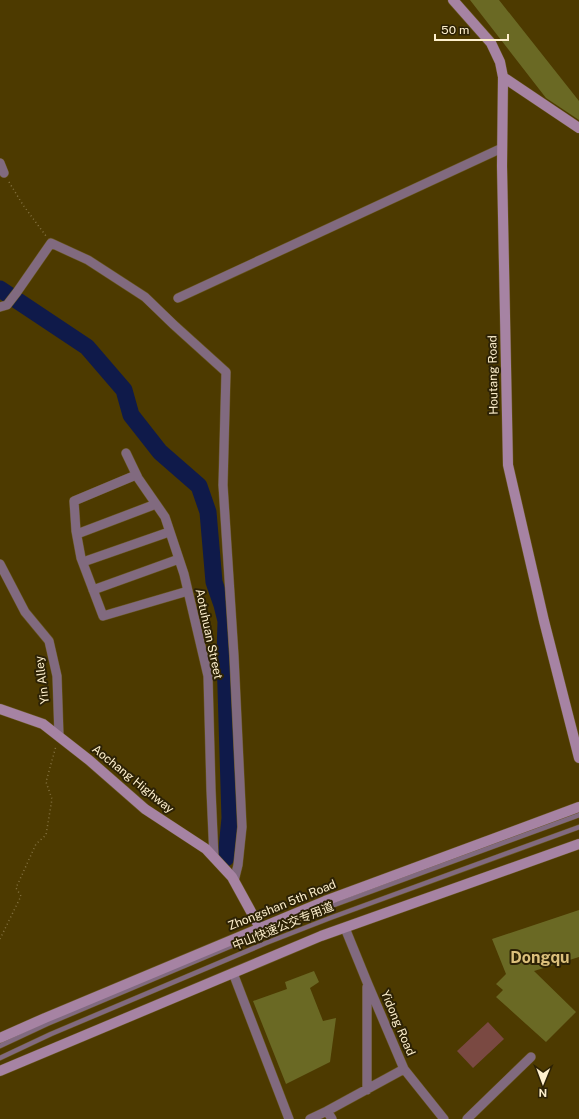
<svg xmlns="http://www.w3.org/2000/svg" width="579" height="1119" viewBox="0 0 579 1119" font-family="'Public Sans','Noto Sans SC',sans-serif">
	<rect width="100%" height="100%" fill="#4d3a00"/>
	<!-- green -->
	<path fill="#7a4942" d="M488 1022 504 1039 473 1068 457 1051Z"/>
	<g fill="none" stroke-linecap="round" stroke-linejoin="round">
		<!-- river -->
		<path stroke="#0f1a4a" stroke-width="17" d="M0 289 87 347 124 390 131 415 160 452 199 486 208 512 214 582 222 605 226 621 225 656 230 818 226 858"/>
	</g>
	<!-- building -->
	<path fill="#6a6924" d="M470 0H499L579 101V120L546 98Z
		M579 910V957L534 971 576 1012 546 1042 496 997 503 990 496 984 506 974 492 939Z
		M314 971 319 982 310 988 323 1021 336 1018 330 1062 286 1084 253 1001 287 989 285 982Z"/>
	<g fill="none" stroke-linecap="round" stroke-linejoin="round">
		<!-- lane casing -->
		<g stroke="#695721" stroke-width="5.5">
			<path id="lane" d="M0 1046 47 1024 262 933 326 908 579 815
				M0 1058 51 1034 266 943 330 918 579 827"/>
		</g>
		<!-- street casing -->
		<g stroke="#695721" stroke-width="10">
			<path id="street" d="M0 163 4 173
				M178 298 502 148
				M0 307 7 305 17 292 51 243 88 260 145 297 174 325 226 372 223 485 234 656 242 827 238 865 234 881
				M126 453 138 478 165 517 184 574 208 676 211 790 214 858
				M136 475 74 501 76 531 81 558 103 616 188 591
				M77 534 156 504
				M83 562 169 532
				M0 564 25 612 49 641 57 676 59 736
				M93 590 179 559
				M345 928 367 982 404 1069 444 1119
				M233 973 289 1119
				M367 987V1090
				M310 1119 327 1111
				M332 1119 327 1111 404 1069
				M467 1119 531 1057"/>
		</g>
		<!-- secondary casing -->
		<g stroke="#695721" stroke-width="11">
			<path id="secondary" d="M453 0 491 43 500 62 503 77 502 166 508 465 544 621 579 758
				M503 77 579 128
				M0 709 43 724 89 760 145 809 206 849 232 877 260 928
				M0 1038 45 1018 325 901 579 807
				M0 1071 321 936 579 844"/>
		</g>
		<!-- path -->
		<path stroke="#847240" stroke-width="1.5" stroke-dasharray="1 3" stroke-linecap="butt" d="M9 182 23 205 46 236
			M0 939 21 896 16 888 36 844 46 835 52 799 46 782 56 746"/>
		<!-- lane -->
		<use href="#lane" stroke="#816a7f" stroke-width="4.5"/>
		<!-- street -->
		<use href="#street" stroke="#816a7f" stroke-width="9"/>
		<!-- secondary -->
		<use href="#secondary" stroke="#a683a3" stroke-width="10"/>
	</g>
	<g text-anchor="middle" stroke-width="4" stroke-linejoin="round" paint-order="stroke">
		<!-- street labels -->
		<g font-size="12" fill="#fdefcd" stroke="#2d2205">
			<text transform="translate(493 375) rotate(-91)" y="4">Houtang Road</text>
			<text transform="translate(209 634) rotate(78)" y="4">Aotuhuan Street</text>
			<text transform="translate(42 680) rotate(-97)" y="4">Yin Alley</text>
			<text transform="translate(133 779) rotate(39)" y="4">Aochang Highway</text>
			<text transform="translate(282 905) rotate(-22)" y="4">Zhongshan 5th Road</text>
			<text transform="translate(283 926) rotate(-22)" y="4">中山快速公交专用道</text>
			<text transform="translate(398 1023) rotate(67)" y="4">Yidong Road</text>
		</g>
		<!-- district labels -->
		<g font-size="16" font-weight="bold" fill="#dcc07c" stroke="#2d2205">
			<text x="540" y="963">Dongqu</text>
		</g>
	</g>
	<!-- north arrow -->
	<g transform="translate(543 1083) rotate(181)" stroke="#2d2205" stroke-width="3" paint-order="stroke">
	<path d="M0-3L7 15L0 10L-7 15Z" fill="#fdefcd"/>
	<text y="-6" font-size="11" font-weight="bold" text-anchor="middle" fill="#fdefcd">N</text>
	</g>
	<!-- scale -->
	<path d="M435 34v6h73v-6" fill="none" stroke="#fdefcd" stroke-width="2"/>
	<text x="441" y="34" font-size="12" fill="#fdefcd" stroke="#2d2205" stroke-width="3" paint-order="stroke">50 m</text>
</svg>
